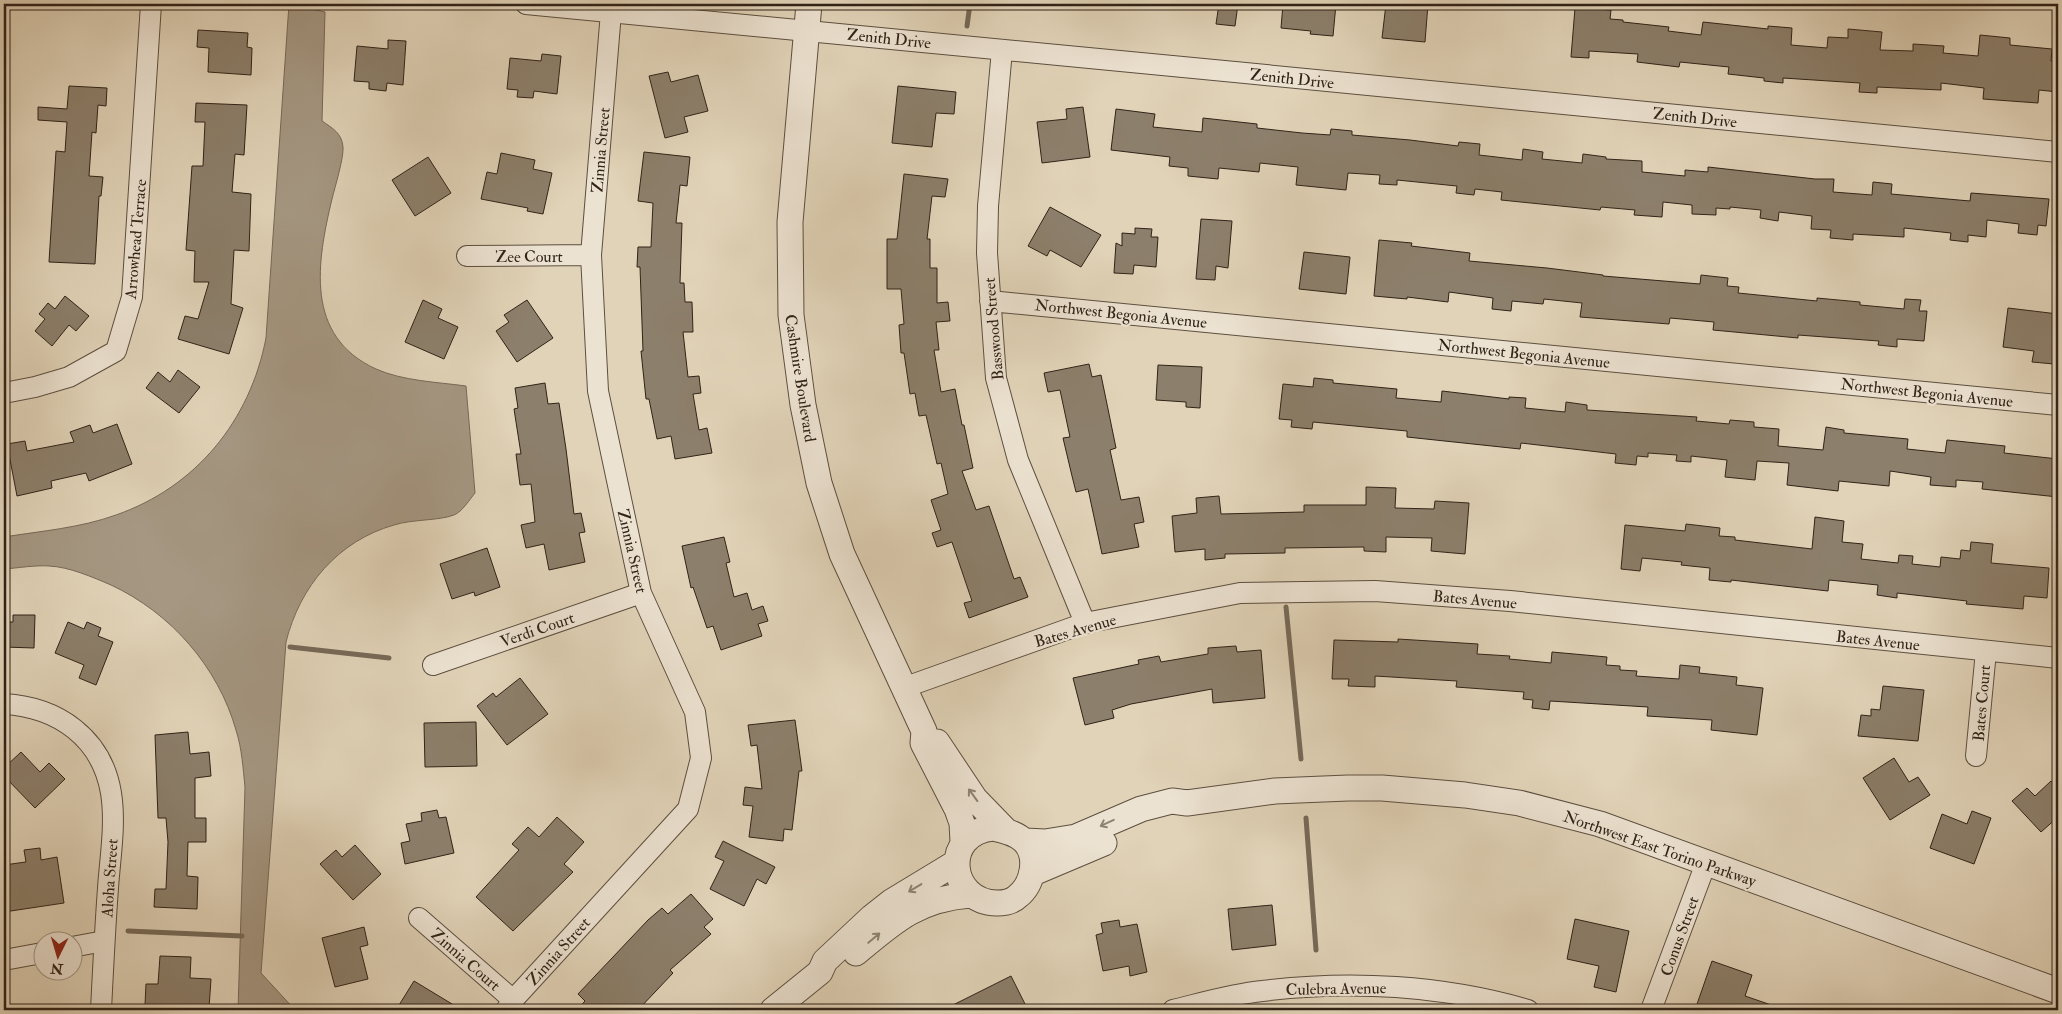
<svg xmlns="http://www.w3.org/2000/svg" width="2062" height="1014" viewBox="0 0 2062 1014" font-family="'IM FELL Double Pica',serif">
	<rect width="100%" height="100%" fill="#e1d3b8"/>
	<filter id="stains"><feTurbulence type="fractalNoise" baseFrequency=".004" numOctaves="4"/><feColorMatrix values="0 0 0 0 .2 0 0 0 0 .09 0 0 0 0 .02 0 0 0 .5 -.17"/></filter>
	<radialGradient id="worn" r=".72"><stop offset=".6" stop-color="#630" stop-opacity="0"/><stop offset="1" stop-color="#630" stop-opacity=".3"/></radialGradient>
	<!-- water -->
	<path fill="#a59782" stroke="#766958" d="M289 4 325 12 322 121C332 128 342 133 343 147 344 157 335 187 332 199 317 262 304 336 376 369 403 381 437 382 466 386L475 493C470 499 462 512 454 515 438 521 413 519 394 525 338 541 300 586 286 642L261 973 295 1010H238L245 787C243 768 242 749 236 730 218 667 171 613 111 585 92 577 70 567 49 566 35 565 18 568 4 569V537C41 531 80 528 116 515 196 487 250 421 266 338Z"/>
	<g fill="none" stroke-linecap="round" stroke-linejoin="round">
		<!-- stream -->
		<path stroke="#766958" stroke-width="5" d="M967 26 970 4
			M1286 607 1301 759
			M290 647 389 658
			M1306 818 1316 950
			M128 931 242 936"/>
	</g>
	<!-- building -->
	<path fill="#8c7f6b" stroke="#302318" d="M1219 4H1238L1235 26 1216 24Z
		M1283 4H1336L1333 36 1310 34 1311 31 1281 28Z
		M1386 4H1428L1425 42 1382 38Z
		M1575 8 1611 10 1610 19 1623 20V22L1669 27 1668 31 1701 35 1703 22 1768 29V26L1792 28 1791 45 1827 48 1828 37 1848 38V29L1882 32 1880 50 1913 51V44L1944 46 1943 53 1978 56 1980 35 2010 38V45L2052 49 2051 61H2058V92L2039 90 2038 103 1983 99 1984 88 1941 83V90L1877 87V93L1859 92 1860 83 1783 78V83L1764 81V78L1728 74 1729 67 1680 62 1679 67 1637 62 1638 54 1589 51V58L1571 57Z
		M198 30 248 33 247 47 252 48 251 75 208 72 209 48 197 47Z
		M388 40 406 41 403 85 387 83 386 91 369 89V82L354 81 357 46 388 49Z
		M542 54 561 56 557 94 534 91 533 98 517 97 518 90 507 89 510 58 541 61Z
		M668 72 671 82 698 75 708 111 684 117 688 132 665 138 649 76Z
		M69 86 107 88 106 106 98 105 96 133 92 132 89 176 103 177 101 196H99L95 264 49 262 56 151 65 152 67 122 38 120V107L67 109Z
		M898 86 956 92 954 114 936 113 932 147 892 143Z
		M196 103 247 105 244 155 235 154 232 192 251 194 249 251 234 250 231 304 243 308 229 354 178 339 185 316 198 319 209 282H194L195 251 186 250 192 166H203L205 122H195Z
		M1083 107 1090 157 1042 163 1037 122 1067 119 1066 109Z
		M1116 109 1155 114 1153 127 1202 132 1203 118 1257 124V128L1302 133 1330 135 1331 129 1352 131V135L1410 140 1458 146 1459 142 1480 144 1479 155 1522 160 1523 149 1543 152 1542 159 1582 163 1583 154 1606 157V159L1642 161V172L1685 176V170L1708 172V167L1815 179H1834L1833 192 1872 195 1873 182 1892 184 1891 194 1970 201 1971 193 2049 199 2046 226 2038 225 2037 235 2018 233 2019 224 1987 220 1986 237 1968 235V242L1950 240 1951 233 1904 228V237L1853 234V240L1830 238 1831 230 1811 229 1812 216 1779 212 1778 221 1760 218 1761 210 1730 207V209L1716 208V215L1692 214V205L1663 202 1662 217 1634 215 1635 210 1601 207 1600 210 1501 200 1502 192 1475 189 1474 195 1456 193 1457 186 1397 180V185L1379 184 1380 175 1348 173 1346 190 1296 185 1298 167 1260 163 1259 172 1219 168 1218 179 1188 176V168L1169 166 1170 157 1111 150Z
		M644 152 690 157 687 186 680 185 676 223H682L680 283H684L685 302H692L693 332H683L688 377 699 376 701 393 693 394 699 430 707 428 712 453 675 459 671 436 657 439 649 399H646L641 351H643L640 267H637L638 247H651L653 203 638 201Z
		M501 153 535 160 533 169 552 173 543 214 527 211 528 208 481 199 487 172 497 174Z
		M428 157 451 193 415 216 392 180Z
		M904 174 948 179 945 197 932 196 927 239H930V268H937V303L948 302 950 321 936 322 939 350H934L941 392 955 389 962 425H964L973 468 962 471 976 510 989 506 1014 579 1020 577 1028 597 969 618 964 603 972 601 952 542 937 547 932 533 941 530 931 500 948 494 941 463 937 464 926 415 919 416 915 393 910 394 904 353H901L899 325 904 324 901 289H887V239H897Z
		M1050 207 1101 235 1081 267 1050 250 1047 256 1028 246Z
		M1201 219 1232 221 1228 268 1216 266 1215 280 1196 279Z
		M1135 228 1152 229 1151 237H1158L1156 267 1134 265 1133 274 1114 273 1116 243 1122 246V233L1135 234Z
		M1379 240 1412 243 1411 246 1470 253 1469 261 1547 268 1603 275V276L1700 284 1701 275 1728 278 1727 286 1739 287 1738 293 1817 301V298L1860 302V305L1904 309 1905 299 1921 300 1919 311H1927L1924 341 1897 339V347L1878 345 1879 341 1798 335V338L1713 330 1714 322 1670 318 1669 324 1580 317 1582 303 1544 299 1543 304 1512 301 1511 311 1492 309 1493 298 1449 292 1448 302 1407 297V299L1374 296Z
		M1304 252 1350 257 1346 294 1299 289Z
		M65 296 89 316 76 331 69 325 52 346 35 331 45 319 39 314 48 303 55 309Z
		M423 300 442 309 438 318 458 327 444 359 405 342Z
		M527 300 553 338 517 362 496 331 509 322 504 315Z
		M2008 308 2058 314 2054 364 2032 362 2034 351 2003 347Z
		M1089 364 1092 377 1101 375 1116 448 1110 450 1121 500 1139 497 1144 522 1134 524 1139 547 1102 554 1088 489 1076 492 1072 476 1063 438 1070 437 1060 390 1048 392 1044 373Z
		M1158 365 1202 367 1200 408 1186 407V402L1156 400Z
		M178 370 200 387 179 413 146 388 158 372 170 382Z
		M1314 378 1333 380V383L1397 389 1396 398 1441 402 1442 391 1509 399V397L1526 398 1525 408 1565 412 1566 402 1587 405V410L1697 417 1696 421 1729 424 1730 420 1754 422V427L1779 429 1778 446 1823 450 1826 427 1844 430V433L1908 439 1907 449 1945 453 1947 440 2005 446 2004 453 2058 459V497L1982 489 1983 482 1956 480V487L1930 485 1931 477 1890 471 1889 486 1839 481 1838 491 1787 485 1789 463 1757 461 1755 480 1725 477 1727 460 1691 456V462L1676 461 1677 455 1648 453V457L1637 456 1636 465 1615 463 1616 454 1521 443 1520 449 1407 437V431L1313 422 1312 429 1291 427 1292 420 1279 419 1283 384 1313 387Z
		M545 383 548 404 559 403 566 449 574 514 581 513 585 532 579 533 585 562 549 570 544 544 526 548 521 525 535 522 531 484 520 485 516 454H521L514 409 518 408 515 388Z
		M117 424 132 464 89 481 86 473 51 481 52 488 17 496 7 444 25 441 27 451 74 442 70 432 90 425 93 433Z
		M1366 487 1396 488 1395 508 1434 509 1435 501 1469 503 1465 554 1431 551 1432 538 1386 537V552L1364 551V547L1285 548V553L1225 554V558L1205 560V549L1175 552 1172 516 1197 513 1196 498 1219 496 1221 514 1304 512V505H1366Z
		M1815 517 1844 521 1842 542 1863 544 1861 559 1898 563 1899 555 1913 556 1912 564 1940 567 1941 557 1960 559 1961 550 1970 551 1971 542 1993 544 1991 563 2049 568 2047 598 2024 596 2023 609 1966 604 1967 601 1897 593V598L1877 595 1878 585 1829 580 1828 591 1731 580V582L1709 580 1710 568 1681 565 1682 562 1642 558 1640 571 1621 569 1625 525 1685 531 1686 524 1720 528 1719 536 1735 537V540L1812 549Z
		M724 537 730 562 726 563 734 597 747 593 752 610 763 606 768 621 758 624 762 636 721 650 713 626 707 628 693 587 691 588 682 546Z
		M487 548 500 587 475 596 474 592 452 599 440 564Z
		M13 615H35L34 648 4 647V622H13Z
		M68 622 84 629 87 622 101 628 98 636 113 642 96 685 79 678 84 665 55 653Z
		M1398 639 1478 644 1477 654 1510 656 1509 659 1551 663 1552 652 1607 657 1606 665 1620 666V670L1637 671 1636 676 1679 679 1680 665 1700 667 1699 673 1737 677 1736 685 1763 688 1757 735 1711 730 1712 720 1647 716 1648 707 1550 701 1549 710 1532 708 1533 700 1523 699 1524 692 1456 687 1457 681 1375 676V687L1348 686 1349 679H1332L1334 640 1398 642Z
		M1236 646 1237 652 1261 650 1265 698 1213 703 1212 689 1131 704 1112 710 1114 718 1085 725 1073 678 1139 664 1138 660 1159 656 1161 662 1208 654V648Z
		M520 678 548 714 507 745 477 706 493 693 496 697Z
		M1883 686 1924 690 1918 741 1858 736 1861 715 1871 716V709L1880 710Z
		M795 720 802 771H799L792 830 784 829 783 841 749 837 753 806 743 805 745 787 762 789 757 745 751 746 748 725Z
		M476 722 477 766 425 767 424 723Z
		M188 732 190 754 209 752 211 776 195 778V818H206V842H188L187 876 198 877 197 909 154 907 155 889H166L168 842 166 818H158L155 735Z
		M21 752 40 772 49 763 65 779 35 808 4 776V768Z
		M1894 758 1909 782 1918 777 1930 795 1890 820 1863 778Z
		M2051 781 2058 788V817L2041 832 2012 801 2027 788 2035 796Z
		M437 810 439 818 446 817 454 853 405 864 401 843 410 841 406 824 422 821 421 813Z
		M1972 811 1991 818 1974 864 1930 848 1942 814 1967 824Z
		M557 817 584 842 564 864 573 872 513 931 476 897 519 850 512 844 528 827 539 837Z
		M723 841 775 867 766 884 757 879 744 906 710 889 724 861 715 857Z
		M355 845 381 874 353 900 320 864 336 850 342 857Z
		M40 848 41 860 57 857 64 903 4 912V865L26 862 24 850Z
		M691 894 713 919 704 927 711 934 670 970 673 973 638 1010H577L585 1001 578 994 648 920 662 908 668 914Z
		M1272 905 1276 945 1232 950 1228 909Z
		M1575 919 1629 931 1616 992 1594 987 1599 966 1567 959Z
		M1119 920 1120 927 1137 924 1147 972 1130 976 1129 966 1103 971 1096 935 1103 933 1101 923Z
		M364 927 368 945 360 947 368 979 335 987 322 938Z
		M160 956 191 957 190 978 211 979 209 1008 145 1005 146 984H158Z
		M1712 961 1752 975 1745 996 1780 1008V1010H1695Z
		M1011 976 1028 1010H943Z
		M414 981 462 1010H396Z"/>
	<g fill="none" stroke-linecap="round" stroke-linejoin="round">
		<!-- minor casing -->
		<g stroke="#5c4f40" stroke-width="22">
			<path id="minor" d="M526 4C1037 52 1547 103 2058 152
				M1002 50 988 206 987 253 996 378 1018 460 1085 623
				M467 256 591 255
				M990 301 2058 405
				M4 393 35 387 69 377 116 351 132 297 151 4
				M433 665 641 593
				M903 688 1085 623 1240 593 1375 591 1510 601 2058 658
				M4 704C58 707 102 738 111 793 116 824 110 858 108 888 105 929 103 970 101 1010
				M1976 756 1986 651
				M419 918 513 1000
				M72 947 104 941
				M4 960 42 953
				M506 1010 513 1000 688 809 701 758 695 712 641 593 598 391 591 255 611 12
				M1173 1010C1202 1003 1232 994 1262 991 1350 980 1443 985 1528 1010
				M1651 1010 1706 863"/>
		</g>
		<!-- tertiary casing -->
		<g stroke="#5c4f40" stroke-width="27">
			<path id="tertiary" d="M809 4 790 222 791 315 803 405 819 483 842 554 924 731 923 743 957 809 962 823 963 842
				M937 742 975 799 1006 831
				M993 828C1003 830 1016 833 1024 841 1039 856 1033 884 1018 896 1012 902 1005 903 997 903 948 902 941 833 993 828Z
				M1025 841 1045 842 1076 837 1141 809 1172 801 1187 803 1275 791 1348 788H1382L1465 795 1519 803 1600 824 2058 991
				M1033 873 1104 843
				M856 953C894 921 918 899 970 895
				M773 1010 820 972 825 961 872 917 891 902 957 862"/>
		</g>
		<!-- minor -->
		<use href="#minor" stroke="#ece2d1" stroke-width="20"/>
		<!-- tertiary -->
		<use href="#tertiary" stroke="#ece2d1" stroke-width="25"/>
	</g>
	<!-- one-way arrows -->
	<defs><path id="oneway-shaft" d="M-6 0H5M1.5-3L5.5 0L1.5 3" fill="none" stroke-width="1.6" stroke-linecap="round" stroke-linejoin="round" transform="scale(1.25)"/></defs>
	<g stroke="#8e8274">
		<use href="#oneway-shaft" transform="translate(973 795) rotate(-126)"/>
		<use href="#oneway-shaft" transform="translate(1107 823) rotate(155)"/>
		<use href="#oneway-shaft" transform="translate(915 888) rotate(149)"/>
		<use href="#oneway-shaft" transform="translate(874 938) rotate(-40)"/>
	</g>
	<g text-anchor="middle" stroke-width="4.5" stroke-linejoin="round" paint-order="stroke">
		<!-- street labels -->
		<g font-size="16" fill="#302318" stroke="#ece2d1">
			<text transform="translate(889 38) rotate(6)" y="6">Zenith Drive</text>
			<text transform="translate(1292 78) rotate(6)" y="6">Zenith Drive</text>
			<text transform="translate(1695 117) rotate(6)" y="6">Zenith Drive</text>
			<text transform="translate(600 150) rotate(-85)" y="6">Zinnia Street</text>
			<text transform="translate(135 239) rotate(-85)" y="6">Arrowhead Terrace</text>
			<text x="529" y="262">Zee Court</text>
			<text transform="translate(1121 313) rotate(6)" y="6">Northwest Begonia Avenue</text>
			<text transform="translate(993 329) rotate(-95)" y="6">Basswood Street</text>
			<text transform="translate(1524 353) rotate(6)" y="6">Northwest Begonia Avenue</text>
			<text transform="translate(801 378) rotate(81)" y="6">Cashmire Boulevard</text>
			<text transform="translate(1927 392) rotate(6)" y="6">Northwest Begonia Avenue</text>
			<text transform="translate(633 551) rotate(77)" y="6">Zinnia Street</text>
			<text transform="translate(1475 599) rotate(5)" y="6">Bates Avenue</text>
			<text transform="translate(537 629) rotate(-19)" y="6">Verdi Court</text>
			<text transform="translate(1075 630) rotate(-16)" y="6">Bates Avenue</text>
			<text transform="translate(1878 640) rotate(6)" y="6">Bates Avenue</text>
			<text transform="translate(1981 703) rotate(-85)" y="6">Bates Court</text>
			<text transform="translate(1660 848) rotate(19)" y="6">Northwest East Torino Parkway</text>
			<text transform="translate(109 878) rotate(-86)" y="6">Aloha Street</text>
			<text transform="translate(1679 936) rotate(-70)" y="6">Conus Street</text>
			<text transform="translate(558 951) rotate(-48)" y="6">Zinnia Street</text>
			<text transform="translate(466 959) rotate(41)" y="6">Zinnia Court</text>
			<text transform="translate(1336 988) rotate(-1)" y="6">Culebra Avenue</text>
		</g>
	</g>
	<!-- margin -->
	<rect width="2062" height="1014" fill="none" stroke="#e1d3b8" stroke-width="20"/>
	<rect x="5" y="5" width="2052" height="1004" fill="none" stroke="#302318" stroke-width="2.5"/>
	<rect x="10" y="10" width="2042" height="994" fill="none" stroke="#302318"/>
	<!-- north arrow -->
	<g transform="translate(58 956) rotate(185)"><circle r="24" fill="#ece2d1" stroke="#a19687"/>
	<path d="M0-4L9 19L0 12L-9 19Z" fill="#8f2418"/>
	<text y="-8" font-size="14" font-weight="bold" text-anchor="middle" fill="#302318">N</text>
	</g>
	<rect width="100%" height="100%" filter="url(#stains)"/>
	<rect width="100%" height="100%" fill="url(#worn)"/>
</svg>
